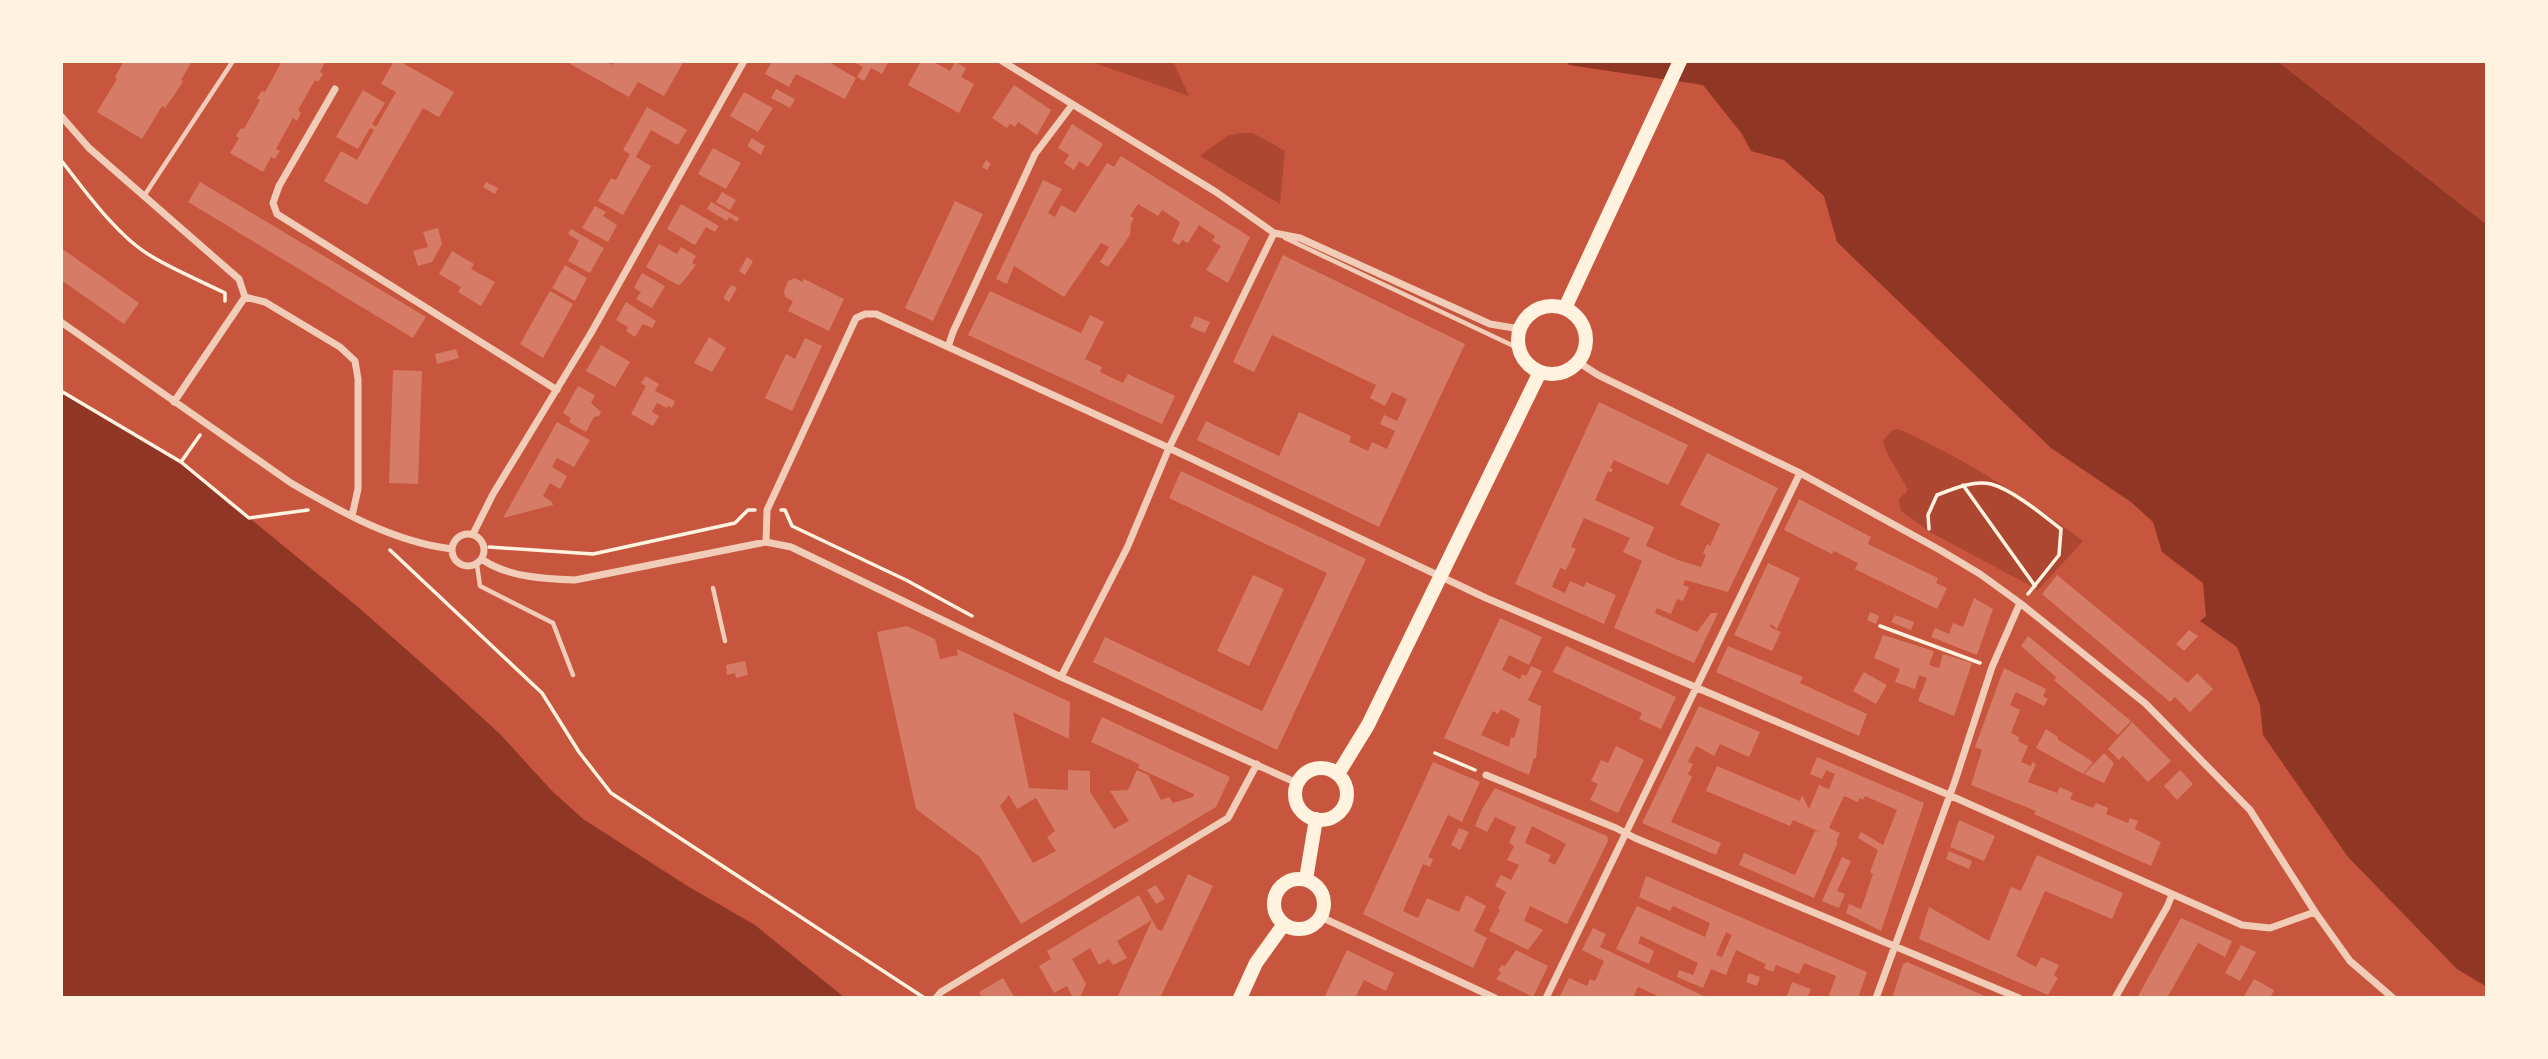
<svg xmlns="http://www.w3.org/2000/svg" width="2548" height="1059" viewBox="0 0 2548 1059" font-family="Commissioner,sans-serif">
	<rect width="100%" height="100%" fill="#c8553d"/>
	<!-- green -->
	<path fill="#ae4732" d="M1089 61H1173L1189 96Z
		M2277 61H2487V225Z
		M1240 133H1253L1285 151 1280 204 1200 156 1227 136Z
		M1898 429C1964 458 2025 498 2083 541L2038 590 1930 532 1901 511 1899 499 1908 490 1886 451 1883 441 1891 431Z"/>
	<!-- water -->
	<path fill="#8f3625" d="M1565 61H2277L2487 225V987L2457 969 2348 857 2263 735 2260 705 2237 647 2200 621 2206 616 2203 583 2162 552 2153 522 2131 502 2051 448 1837 242 1824 196 1784 160 1751 151 1742 134 1703 85 1569 65Z
		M61 391 181 462 358 607 443 682 500 734 551 790 583 819 689 887 755 925 845 998H61Z"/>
	<!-- building -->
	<path fill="#d67c66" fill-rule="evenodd" d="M124 61 191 63 181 80 183 81 177 91 165 108 162 106 142 139 97 112 117 79 115 77Z
		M282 61H326L320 72 323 74 318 82 315 80 298 110 301 113 297 121 293 118 276 149 280 151 275 159 271 157 263 172 230 153 239 138 236 136 241 128 244 129 260 100 257 98 262 91 265 92Z
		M394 61H399L454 92 439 117 423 108 367 205 324 181 341 151 357 160 374 130 370 128 358 149 336 137 363 90 385 103 372 124 376 127 396 92 381 84Z
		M571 61H606L612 65 614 61H684L664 96 638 82 629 97 570 64Z
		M772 61H827L856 78 845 99 796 74 789 87 765 74Z
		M852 61H889L882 74 871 68 864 81 857 77 863 67Z
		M921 61H932L950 71 955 62 966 68 961 77 974 84 959 113 908 85Z
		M1014 85 1051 110 1037 135 1018 122 1015 127 1010 124 1007 128 992 118Z
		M776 89 795 99 790 108 771 98Z
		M744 92 773 108 758 132 730 116Z
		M647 107 687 130 678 145 651 130 636 157 651 166 623 215 598 201 611 178 616 180 630 154 623 150Z
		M1072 124 1103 144 1088 167 1079 161 1074 170 1070 167 1064 163 1069 155 1058 148Z
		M752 138 765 146 761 155 747 146Z
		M713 148 741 163 726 189 698 174Z
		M1121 156 1250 237 1228 283 1206 270 1221 246 1212 241 1215 236 1199 225 1188 243 1182 240 1179 245 1172 241 1180 222 1162 210 1158 216 1138 204 1130 216 1134 218 1131 223 1130 235 1108 267 1100 262 1109 247 1101 243 1064 297 1014 266 1007 284 996 279 1043 180 1062 189 1048 213 1055 217 1061 205 1075 213 1107 163 1114 167Z
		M986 160 991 164 987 170 982 167Z
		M200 182 426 317 413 338 188 202Z
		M486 182 498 188 495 194 483 187Z
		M722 192 736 200 730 210 716 202Z
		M955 201 983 214 933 321 905 308Z
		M711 202 739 218 737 222 729 217 727 221 707 209Z
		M681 204 719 226 715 232 706 227 695 245 667 229Z
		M595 206 606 212 603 216 617 225 608 242 582 228Z
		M438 228 442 244 432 262 418 266 413 251 428 247 423 232Z
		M571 229 604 248 590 273 568 261 579 241 568 234Z
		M659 244 677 254 681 247 696 256 692 263 696 265 682 283 678 285 646 267Z
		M61 248 139 303 124 324 61 280Z
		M452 251 474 264 471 269 495 282 481 306 458 292 461 287 439 274Z
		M1283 255 1465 344 1379 527 1197 440 1206 421 1279 456 1299 412 1351 436 1349 442 1368 451 1372 442 1387 449 1395 431 1380 424 1384 415 1397 421 1407 399 1392 392 1385 406 1370 398 1376 385 1272 335 1254 372 1233 362Z
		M747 257 753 261 745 275 739 271Z
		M565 265 587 278 575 301 552 288Z
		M642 273 665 286 652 308 636 299 641 292 634 288Z
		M795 278 802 282 804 279 844 299 829 331 788 311 793 301 785 297 784 291 788 281Z
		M731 285 737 288 729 302 723 298Z
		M550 291 573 304 543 358 520 344Z
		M990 291 1081 333 1090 315 1104 322 1085 359 1102 367 1100 372 1123 383 1128 374 1175 396 1162 424 968 335Z
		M626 302 656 321 652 328 643 324 635 337 626 331 628 327 616 320Z
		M1195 316 1210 322 1205 333 1190 327Z
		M709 337 726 348 712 372 694 363Z
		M805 338 822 346 792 411 765 398 786 354 795 359Z
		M601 345 630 362 615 387 586 371Z
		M456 349 459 358 437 364 435 354Z
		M393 370 422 371 418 484 389 483Z
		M646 376 659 384 655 391 675 401 672 408 668 406 667 408 657 403 652 412 659 416 653 426 631 414 646 386 641 383Z
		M578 386 595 395 591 403 601 412 599 416 594 417 586 432 569 422 571 418 563 413Z
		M1599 402 1688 445 1668 485 1614 460 1610 468 1613 469 1611 473 1608 471 1595 500 1654 527 1646 546 1678 560 1701 567 1706 555 1703 553 1707 544 1710 546 1720 524 1680 505 1707 453 1778 488 1728 592 1685 580 1683 585 1689 587 1683 601 1677 599 1671 614 1657 608 1655 613 1697 632 1711 613H1718L1694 663 1614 628 1642 561 1623 552 1630 538 1584 518 1571 547 1576 549 1566 570 1560 568 1552 587 1565 593 1570 581 1584 587 1586 582 1616 595 1604 624 1515 584Z
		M557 422 590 440 574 467 557 458 552 467 567 476 560 489 550 483 543 496 552 502 553 505 503 518Z
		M1181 471 1366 559 1277 750 1093 662 1105 637 1262 711 1327 573 1169 498Z
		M1799 499 1871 537 1868 544 1938 578 1936 583 1947 588 1937 609 1855 569 1858 563 1834 551 1832 554 1784 530Z
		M1768 563 1800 578 1777 629 1771 624 1770 627 1781 632 1772 651 1734 635Z
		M1253 575 1284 589 1249 666 1217 651Z
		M2057 575 2188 683 2197 673 2213 689 2190 712 2175 697 2170 702 2042 594Z
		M1974 598 1993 609 1977 655 1931 637 1935 628 1949 634 1953 623 1963 627Z
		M1870 612 1879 616 1876 624 1867 620Z
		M1895 615 1914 622 1911 630 1891 622Z
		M1500 618 1542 637 1529 665 1509 655 1502 670 1520 679 1522 674 1526 676 1531 666 1542 671 1528 700 1541 706 1536 759 1534 758 1529 775 1444 738ZM1501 709 1520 719 1514 738 1511 737 1509 747 1481 735 1493 711 1498 714Z
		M907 626 935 639 940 659 958 655 957 649 1070 702 1069 739 1013 712 1029 788 1068 790V770L1090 771V792L1114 829 1129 821 1110 791 1128 790 1137 770 1148 775 1161 800 1169 797 1173 803 1193 797 1194 794 1138 768 1139 764 1091 742 1102 717 1230 777 1216 807 1021 924 980 857 916 809 877 632ZM1009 795 1017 809 1036 798 1055 831 1047 837 1056 851 1033 863 1000 806Z
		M2189 630 2198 636 2184 651 2176 644Z
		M1883 635 1934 651 1929 665 1939 668 1943 654 1972 663 1954 716 1918 701 1927 678 1919 675 1915 689 1895 682 1900 669 1874 658Z
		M2028 636 2131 721 2118 735 2054 680 2057 678 2021 646Z
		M1566 646 1676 697 1661 729 1639 719 1642 713 1553 672Z
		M1728 646 1803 677 1800 683 1867 714 1859 736 1716 672Z
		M745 661 748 675 736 678 735 673 727 675 726 665Z
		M2004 668 2046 689 2043 696 2048 699 2044 706 2016 692 2010 705 2020 710 2011 733 2019 737 2018 741 2028 746 2021 762 2031 766 2032 762 2036 764 2028 782 2057 793 2060 787 2073 793 2070 799 2093 808 2096 803 2108 808 2106 814 2128 823 2130 818 2138 821 2135 829 2161 842 2151 866 2034 814 2036 811 1971 785 1982 750 1975 747Z
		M1864 672 1887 685 1876 704 1853 691Z
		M1699 706 1760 732 1749 757 1720 744 1714 756 1696 746 1688 762 1693 764 1688 774 1692 777 1671 822 1721 843 1716 855 1642 823Z
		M2132 722 2171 761 2148 782 2123 756 2119 760 2108 749Z
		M2046 729 2058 737 2057 739 2093 762 2083 774 2036 748Z
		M1616 746 1644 760 1618 813 1590 800 1598 784 1591 781 1601 760 1608 763Z
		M2104 753 2114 763 2104 783 2084 774Z
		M1817 757 1924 803 1881 931 1846 913 1849 904 1861 909 1873 874 1870 872 1878 850 1858 838 1861 832 1883 845 1897 810 1865 796 1863 800 1859 798 1858 802 1844 796 1829 828 1840 833 1836 842H1838L1814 898 1739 865 1744 853 1795 875 1815 831 1820 832 1793 820 1790 826 1706 791 1717 766 1800 801 1802 795 1809 809 1819 785 1829 789 1835 774 1826 770 1822 779 1810 774Z
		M1433 762 1480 782 1462 822 1448 815 1428 857 1433 859 1430 867 1423 864 1403 911 1418 918 1427 898 1459 912 1466 895 1486 906 1474 931 1487 938 1473 968 1363 914Z
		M2180 770 2193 784 2177 800 2164 786Z
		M1495 788 1607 836 1608 841 1567 924 1530 906 1524 921 1543 930 1528 950 1489 931 1500 910 1498 908 1506 892 1495 886 1501 875 1511 880 1519 865 1507 860 1514 846 1509 843 1516 827 1495 817 1487 832 1475 826 1482 809ZM1532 826 1566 844 1555 865 1548 861 1551 855 1525 843Z
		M1959 820 1995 836 1984 861 1950 847Z
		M1459 828 1469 832 1460 850 1451 845Z
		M1949 851 1972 861 1969 869 1946 859Z
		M2037 855 2123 893 2112 919 2045 891 2016 956 2036 967 2041 957 2059 965 2054 975 2058 978 2048 995 1919 939 1929 907 1989 941 2011 887 2021 891Z
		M1842 857 1851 861 1837 891 1845 894 1839 908 1822 901Z
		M1188 874 1213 886 1160 998H1117L1152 920 1117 941 1127 958 1113 965 1109 959 1099 965 1090 948 1072 959 1086 984 1080 998H1073L1067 986 1054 993 1039 966 1051 959 1047 951 1139 895 1157 929 1162 931Z
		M1646 876 1867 972 1858 998H1830L1829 995 1836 976 1804 963 1799 974 1776 965 1773 972 1764 968 1766 964 1736 950 1726 975 1711 969 1703 988 1677 977 1679 970 1693 975 1698 963 1641 936 1638 943 1654 951 1649 964 1616 949 1637 906 1705 937 1710 923 1673 906 1670 911 1639 897ZM1726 932 1732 935 1722 957 1716 955Z
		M1156 885 1165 899 1156 904 1147 890Z
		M2181 918 2232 941 2225 957 2198 943 2167 998H2137Z
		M1593 928 1606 934 1600 947 1708 998H1662L1638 987 1633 998H1559L1569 978 1587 986 1590 979 1595 981 1604 961 1582 950Z
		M2241 945 2256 952 2240 981 2225 973Z
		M1347 950 1394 973 1386 991 1364 980 1355 998H1324Z
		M1516 950 1548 966 1533 997 1496 979 1501 973 1498 970 1502 965 1505 966Z
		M1907 962 1962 986 1989 998H1892L1903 964Z
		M1749 973 1760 977 1757 986 1746 982Z
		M1003 978 1015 998H982L979 992Z
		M2254 979 2274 990 2270 998H2243Z
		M1792 982 1811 989 1807 998H1786Z"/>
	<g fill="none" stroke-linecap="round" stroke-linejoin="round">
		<!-- path -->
		<path stroke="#fff3e0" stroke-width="3.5" d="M61 160C85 191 118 237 151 256 174 270 201 281 225 293V301
			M61 391 181 462 249 518 308 510
			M181 462 200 435
			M1963 485 2035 586
			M781 510H785L792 526 906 580 972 616
			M1929 529 1928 515 1937 495C1953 489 1973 480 1991 484 2013 490 2043 515 2061 529L2059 555 2028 594
			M489 547 593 554 735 523 748 510H755
			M390 550 542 693 579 752 611 793 923 997
			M1880 626 1980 663
			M1435 753 1475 770"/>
		<!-- service -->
		<path stroke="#f1ccb7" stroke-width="4.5" d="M144 196 233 61
			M1285 238 1520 349
			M477 565 480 586 553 623 573 675
			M713 588 725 641"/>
		<!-- minor -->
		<path stroke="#f1ccb7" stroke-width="7" d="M1002 61 1216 192 1274 233 1300 238 1490 324 1520 329
			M335 89 279 186 273 203 277 214 557 390
			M61 116 89 148 239 279 245 297
			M1274 233 1169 448 1486 598 1949 795 2242 925 2270 928 2315 912
			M245 297 265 302 340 347 355 361 358 379V489L352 516
			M61 322 291 483C341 512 394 542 452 549
			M948 347 953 332 1035 154 1072 105
			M1578 362 1598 375 1800 473 1940 550 1980 574 2020 603 2146 704 2250 810 2315 912 2350 961 2393 998
			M174 402 245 297
			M452 550a16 16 0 1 1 32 0a16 16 0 1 1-32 0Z
			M473 534 493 494 591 333 744 61
			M766 542 767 510 856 318 865 314H876L1169 448 1127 548 1061 677
			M483 560C508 577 545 579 575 580L766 542 791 547 1061 677 1297 783
			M1486 775 1616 828 1635 838 2019 998
			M1321 917 1495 998
			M936 998 941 992 1228 818 1257 764
			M1546 998 1800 473
			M1876 998 1955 781 1992 667 2020 603
			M2115 998 2167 907 2172 895"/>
		<!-- secondary -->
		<path stroke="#fff3e0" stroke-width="14" d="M1518 340a34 34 0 1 1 68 0a34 34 0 1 1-68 0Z
			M1565 308 1680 61
			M1295 794a26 26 0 1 1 52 0a26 26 0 1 1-52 0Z
			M1338 774 1368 725 1540 372
			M1274 904a25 25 0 1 1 50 0a25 25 0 1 1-50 0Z
			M1306 879 1316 819
			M1240 998 1256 963 1284 924"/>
	</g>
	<!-- border -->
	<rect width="2548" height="1059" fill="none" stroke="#fff3e0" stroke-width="126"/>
</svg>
